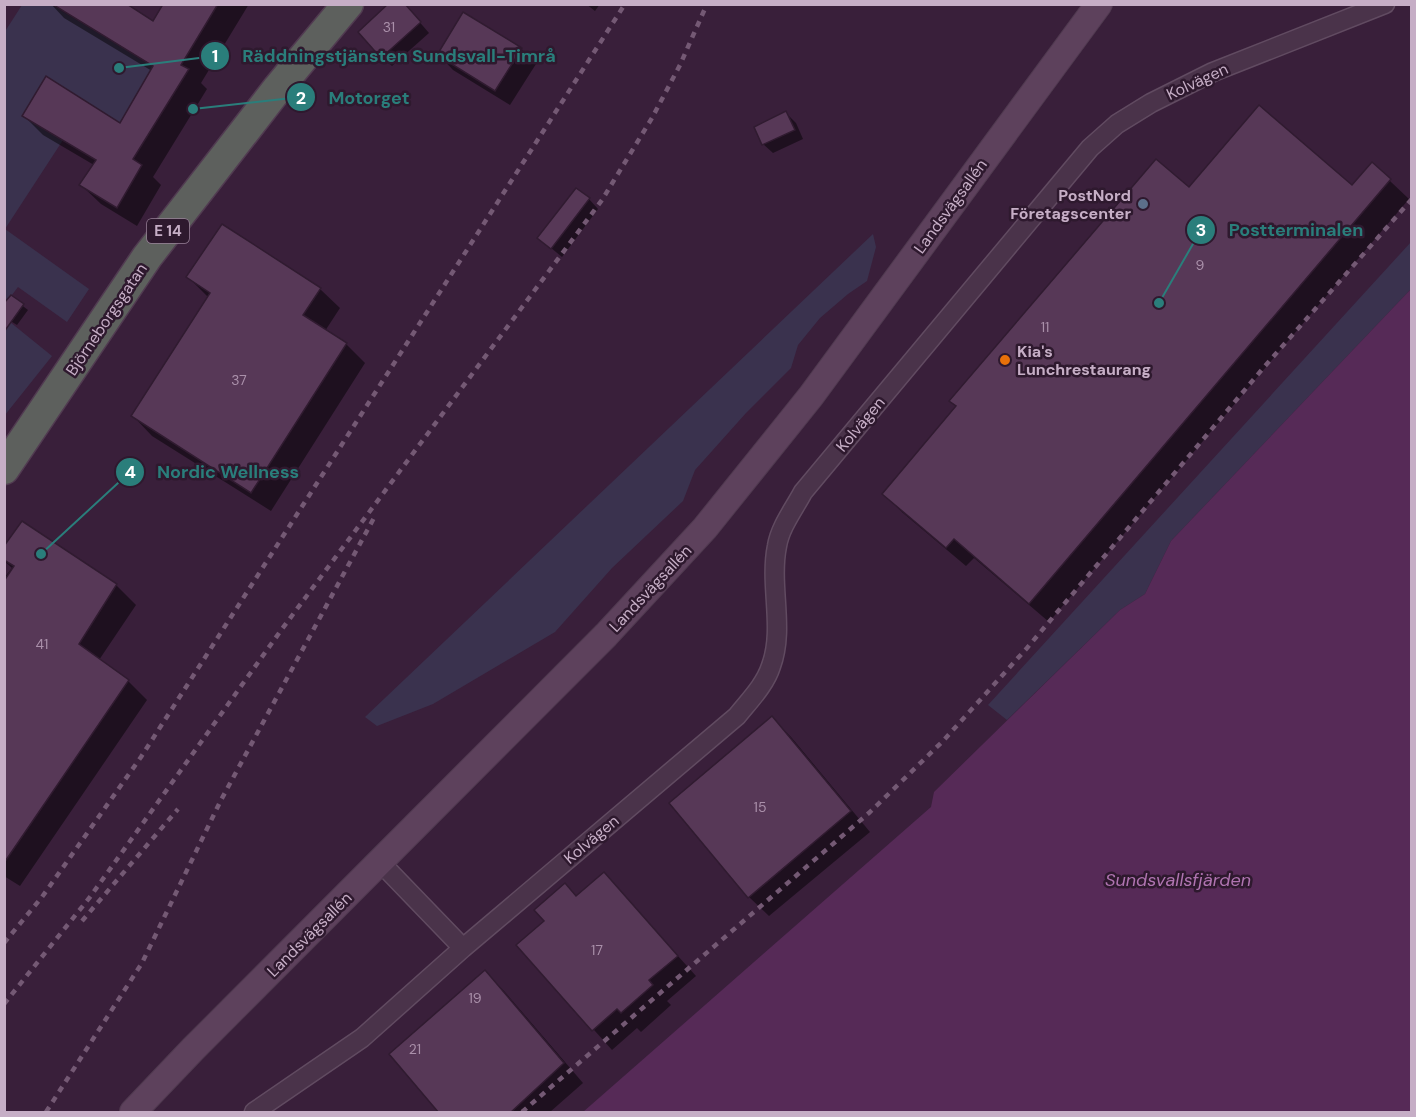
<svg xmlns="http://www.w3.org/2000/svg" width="1416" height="1117" viewBox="0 0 1416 1117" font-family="'DM Sans',sans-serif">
	<rect width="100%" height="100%" fill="#391f3a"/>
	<!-- green -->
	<path fill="#3a324e" d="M22 5H52L153 66 108 143 111 117 47 77 63 140 5 229 89 289 67 322 18 287 5 304 4 33Z
		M873 234 876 247 867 281 848 294 820 318 798 345 791 368 746 413 695 470 683 501 612 568 555 632 433 704 377 726 365 717Z
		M1411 242V289L1171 541 1145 594 1120 610 1007 720 988 705Z
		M5 318 52 356 5 415Z"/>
	<!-- water -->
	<path fill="#562a57" d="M1411 289V1112H583L931 807 934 792 1120 610 1145 594 1171 541Z"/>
	<!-- shadow -->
	<path fill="#0007" d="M51 4H124L154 23 165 4H249L201 83 207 89 153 177 161 185 137 226 101 204 81 185 94 165 43 135 24 116 120 125 152 71 64 18Z
		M404 4 429 33 392 66 382 57Z
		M586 4H600L595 11Z
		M521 49 536 64 510 105 453 70 439 55Z
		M786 113 796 123 803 139 773 153 763 144Z
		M1372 164 1409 199 1049 622 974 558 966 566 903 513 884 494 1189 189 1352 187Z
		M589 199 598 209 562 257 539 238Z
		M188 277 320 289 340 308 325 331 346 344 365 363 271 511 152 436 133 416 208 297Z
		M11 297 28 310 17 325 4 317Z
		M22 523 117 586 136 605 99 660 128 681 147 700 20 886 4 876V578L12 568 4 561V548Z
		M772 718 791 737 870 832 769 916 749 897Z
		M604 874 696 976 667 1001 671 1005 641 1032 637 1028 612 1050 518 945Z
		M485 972 504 991 583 1083 550 1112H441Z"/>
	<!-- building -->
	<path fill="#573857" stroke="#301b30" stroke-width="1.5" d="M52 4H127L153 21 163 4H218L181 65 189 69 133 159 142 165 117 208 79 185 96 160 22 116 46 76 120 123 153 66Z
		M388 4H405L421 22 381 58 358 32Z
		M463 12 522 48 495 91 437 55Z
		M1259 105 1352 185 1372 162 1391 179 1029 604 954 539 946 548 882 494 956 406 949 401 1156 159 1189 187Z
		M786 111 795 130 762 145 754 127Z
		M576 188 590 198 551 249 537 238Z
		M222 224 321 288 303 315 347 343 251 493 131 416 210 293 186 277Z
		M11 295 24 304 4 332V303Z
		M22 521 117 584 79 644 129 680 4 863V581L14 566 4 560V546Z
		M772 716 851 811 748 898 669 803Z
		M604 872 678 956 649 980 653 985 621 1013 617 1009 592 1031 516 945 544 921 534 910 565 883 576 896Z
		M485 970 564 1063 510 1113H439L389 1054Z"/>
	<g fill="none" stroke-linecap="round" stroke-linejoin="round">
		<!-- minor casing -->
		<g stroke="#614b61" stroke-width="21">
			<path id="minor" d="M380 862 463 948
				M254 1112 362 1038 463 948 737 716C749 701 765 685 771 666 785 628 769 586 777 546 780 527 794 509 803 492L1090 148 1117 124 1151 103 1213 72 1385 4"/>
		</g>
		<!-- secondary casing -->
		<g stroke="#503a50" stroke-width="28">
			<path id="secondary" d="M133 1112 193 1049 606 635 705 528 811 396 1099 4"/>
		</g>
		<!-- trunk casing -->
		<g stroke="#513b51" stroke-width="33">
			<path id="trunk" d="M4 469 147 257 278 88 348 4"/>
		</g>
		<!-- minor -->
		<use href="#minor" stroke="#4a334a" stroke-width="18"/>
		<!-- secondary -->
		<use href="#secondary" stroke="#5d415c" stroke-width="26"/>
		<!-- trunk -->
		<use href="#trunk" stroke="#5d605d" stroke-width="30"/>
		<!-- rail -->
		<path stroke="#745974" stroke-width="4.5" stroke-dasharray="6 6" stroke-linecap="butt" d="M82 921 178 809
			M4 943 42 897 141 757 625 4
			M4 1004 90 897 282 629 602 200 652 118 680 65 707 4
			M46 1112 142 963 221 800 375 516
			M522 1112 870 812 943 741 1027 648 1265 366 1412 199"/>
	</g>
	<!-- markers -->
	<circle fill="#5c6f8a" stroke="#2e192e" stroke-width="2" cx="1143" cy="204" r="6"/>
	<circle fill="#e8710a" stroke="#2e192e" stroke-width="2" cx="1005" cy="360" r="6"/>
	<g text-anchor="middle" stroke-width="5" stroke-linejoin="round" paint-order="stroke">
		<!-- number labels -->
		<g font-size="14" fill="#aa90aa">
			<text x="389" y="32">31</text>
			<text x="1200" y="270">9</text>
			<text x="1045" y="332">11</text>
			<text x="239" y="385">37</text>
			<text x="42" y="649">41</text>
			<text x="760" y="812">15</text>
			<text x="597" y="955">17</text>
			<text x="475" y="1003">19</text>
			<text x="415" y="1054">21</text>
		</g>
		<!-- shield labels -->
		<rect fill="#2e192e" stroke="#988198" stroke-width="1.5" x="147" y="219" width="42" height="24" rx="4.5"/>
		<g font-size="15" font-weight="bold" fill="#c6aec6">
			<text x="168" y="236">E 14</text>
		</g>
		<!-- street labels -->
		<g font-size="16" fill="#c6aec6" stroke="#2e192e">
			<text transform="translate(1197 81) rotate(-25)" y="6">Kolvägen</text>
			<text transform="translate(950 206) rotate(-54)" y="6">Landsvägsallén</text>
			<text transform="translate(106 319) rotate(-56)" y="6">Björneborgsgatan</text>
			<text transform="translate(860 424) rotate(-50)" y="6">Kolvägen</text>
			<text transform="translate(650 588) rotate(-47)" y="6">Landsvägsallén</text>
			<text transform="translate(591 839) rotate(-40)" y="6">Kolvägen</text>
			<text transform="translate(309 934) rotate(-45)" y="6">Landsvägsallén</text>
		</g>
		<!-- poi labels -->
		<g font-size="16" font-weight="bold" fill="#c6aec6" stroke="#2e192e" text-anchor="end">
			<text x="1131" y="201">PostNord<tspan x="1131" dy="18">Företagscenter</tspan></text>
			<text x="1017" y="357" text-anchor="start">Kia's<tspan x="1017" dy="18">Lunchrestaurang</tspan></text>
		</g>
		<!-- water labels -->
		<g font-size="18" font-style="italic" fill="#b074b1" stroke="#2e192e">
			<text x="1178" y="886">Sundsvallsfjärden</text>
		</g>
	</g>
	<!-- callouts -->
	<path fill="none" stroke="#2a7e7b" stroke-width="2" d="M119 68L215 56M193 109L301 97M1159 303L1201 230M41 554L130 472"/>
	<g fill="#2a7e7b" stroke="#2e192e" stroke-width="2">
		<circle cx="119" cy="68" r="6"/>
		<circle cx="193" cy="109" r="6"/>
		<circle cx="1159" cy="303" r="6"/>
		<circle cx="41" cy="554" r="6"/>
		<circle cx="215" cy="56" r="15"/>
		<circle cx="301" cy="97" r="15"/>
		<circle cx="1201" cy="230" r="15"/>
		<circle cx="130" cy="472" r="15"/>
	</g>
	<g font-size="18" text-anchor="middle" font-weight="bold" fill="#fff">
		<text x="215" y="62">1</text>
		<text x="301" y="104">2</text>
		<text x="1201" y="236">3</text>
		<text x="130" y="478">4</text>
	</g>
	<g font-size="18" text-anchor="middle" font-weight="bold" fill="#2a7e7b" stroke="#2e192e" stroke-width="5" stroke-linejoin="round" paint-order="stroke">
		<text x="399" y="62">Räddningstjänsten Sundsvall-Timrå</text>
		<text x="369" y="104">Motorget</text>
		<text x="1296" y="236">Postterminalen</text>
		<text x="228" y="478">Nordic Wellness</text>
	</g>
	<!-- border -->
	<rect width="1416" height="1117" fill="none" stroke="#c6aec6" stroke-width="12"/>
</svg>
